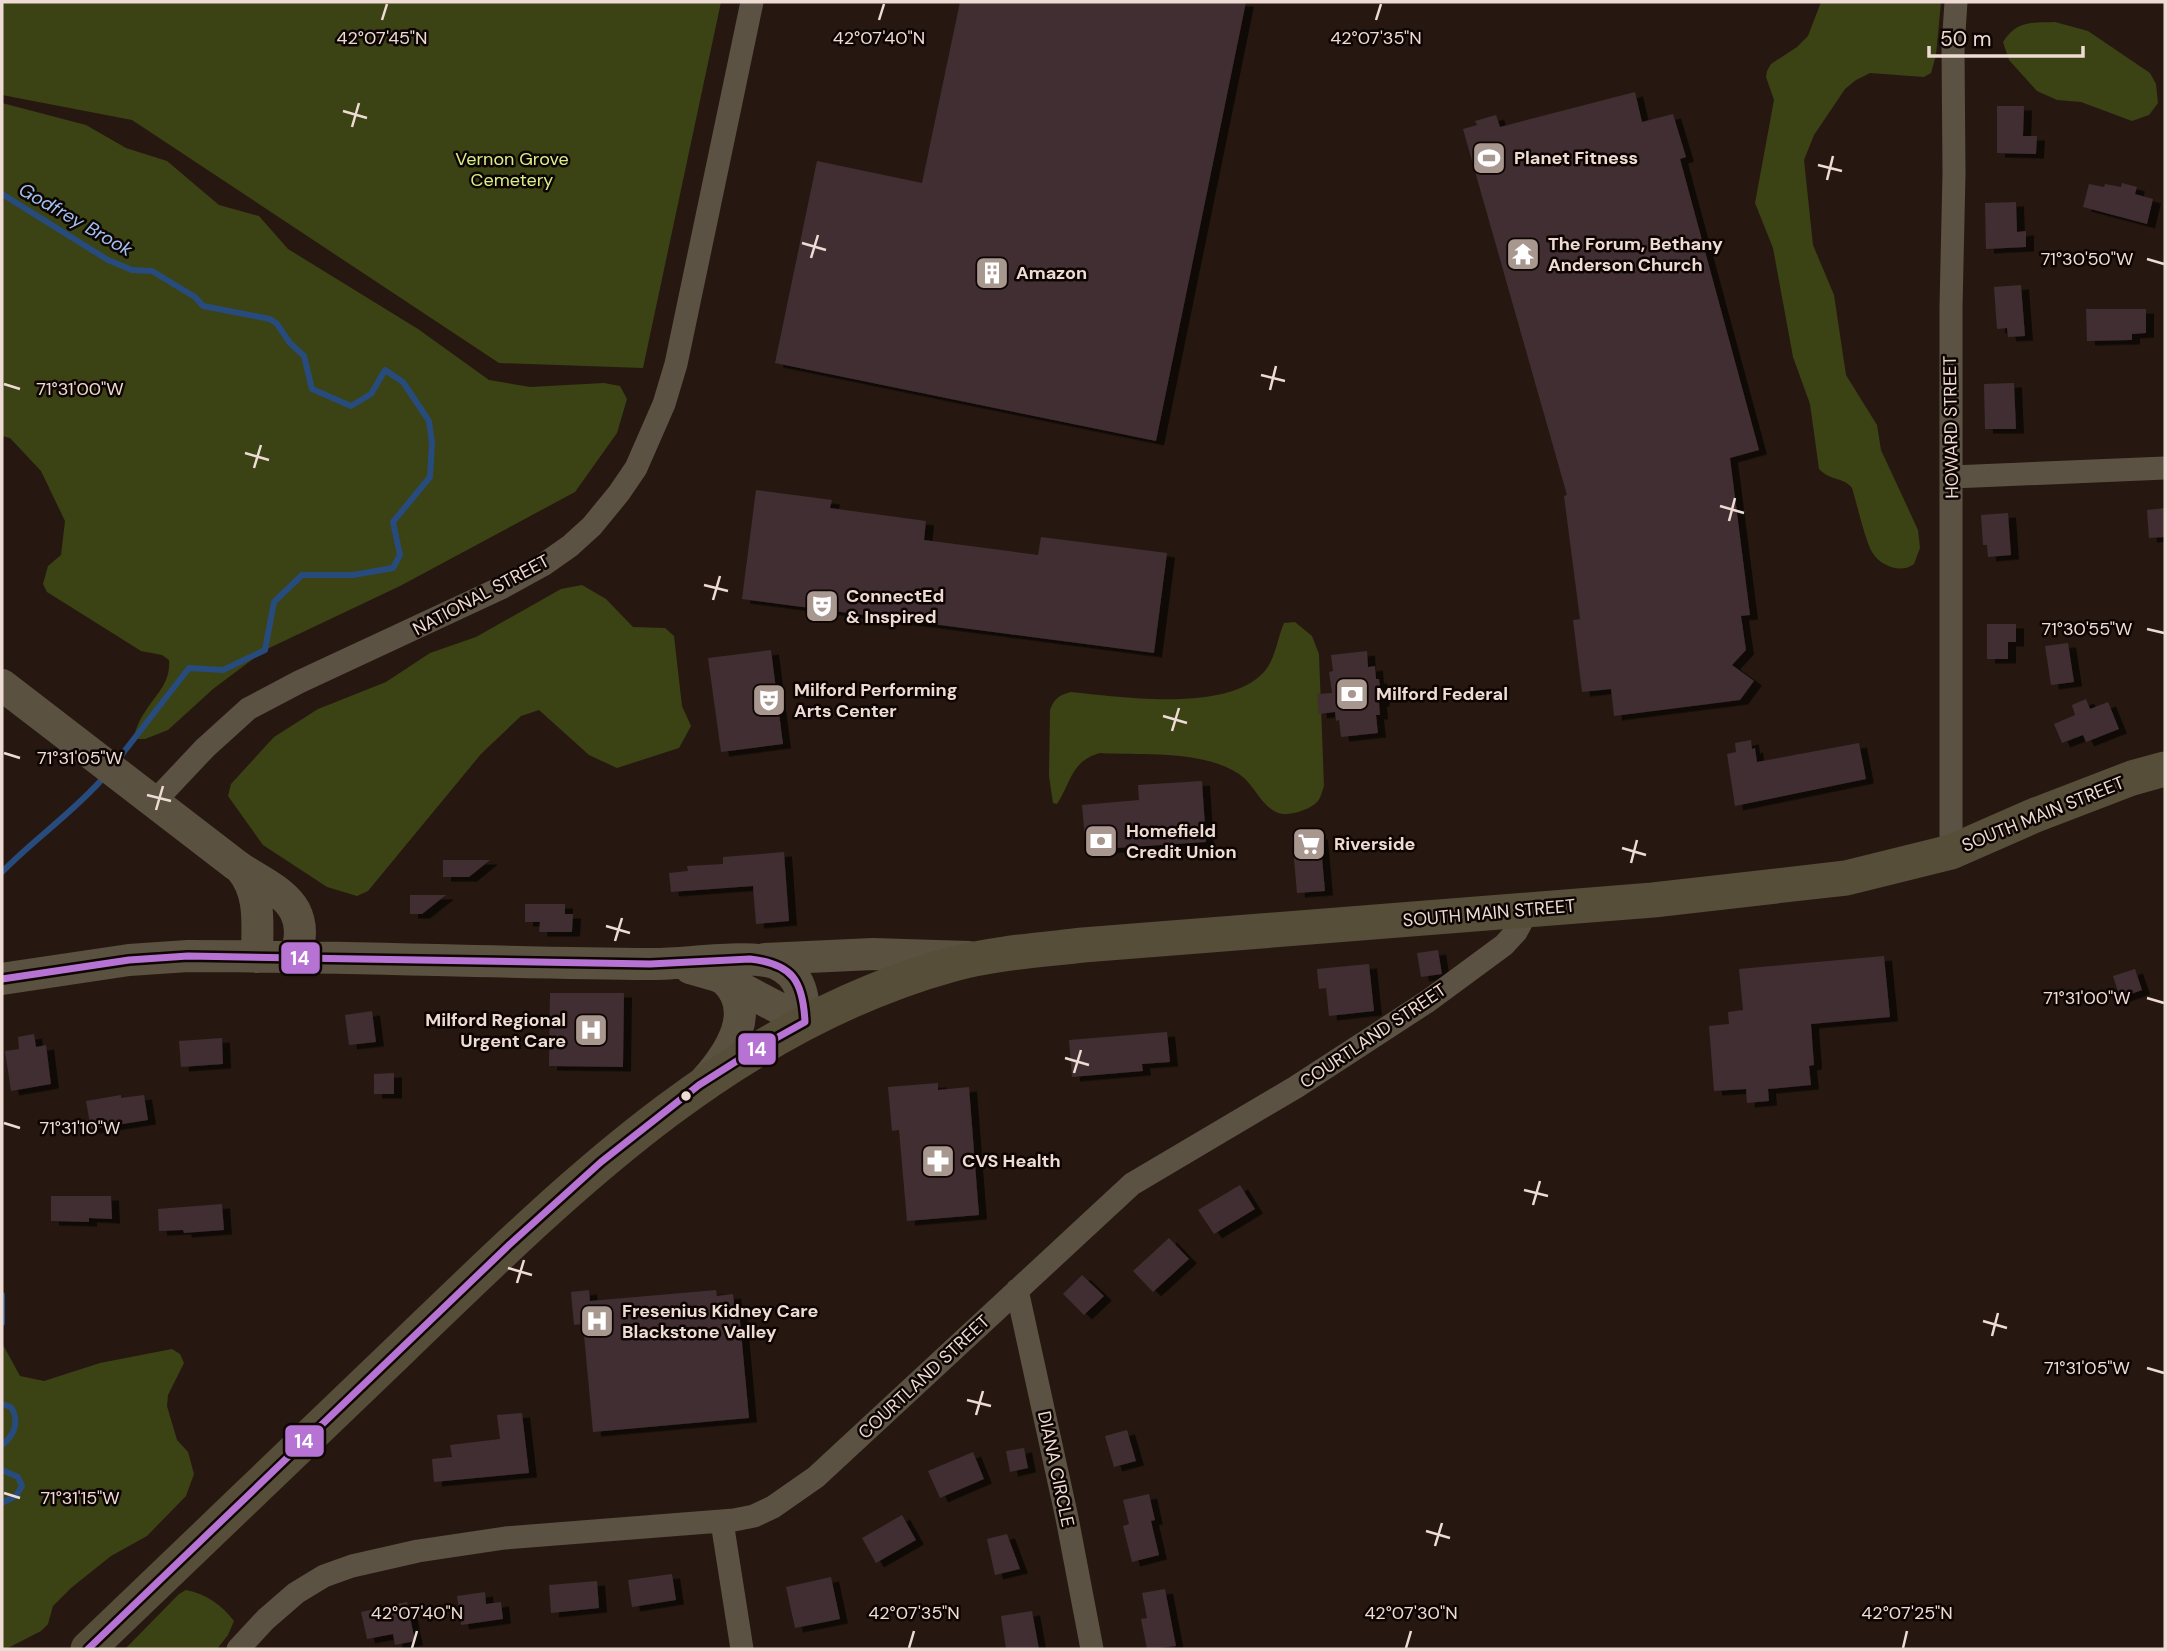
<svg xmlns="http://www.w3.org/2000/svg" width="2167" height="1651" viewBox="0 0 2167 1651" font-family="'DM Sans',sans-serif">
	<defs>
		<filter id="shadow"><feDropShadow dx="8" dy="4.5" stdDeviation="0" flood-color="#0009"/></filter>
	</defs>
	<rect width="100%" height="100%" fill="#261810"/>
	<!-- green -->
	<path fill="#3b4214" d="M2 2H721L643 368 499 363 132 120 2 95Z
		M1821 2H1941L1936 55 1931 73 1924 77 1870 73 1856 80 1845 89 1814 135 1804 160 1813 245 1834 295 1846 375 1877 425 1881 450 1918 530 1920 548 1914 564C1901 574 1880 566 1872 552 1865 540 1857 504 1852 488 1844 477 1830 481 1819 469L1810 404 1793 357 1773 248 1755 203 1774 100 1766 77 1767 71 1771 64 1797 47 1808 36Z
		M2055 22 2088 31 2150 73 2156 84 2158 103 2149 115 2132 121 2081 102 2057 100 2037 91 2009 60 2003 42C2017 20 2031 23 2055 22Z
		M2 103 86 125 126 148 167 161 219 205 259 216 288 249 418 329 489 380 530 387 604 383 620 386 627 399 617 433 575 492 400 586 265 650 213 689 168 730 145 739H133C136 729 139 720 145 712 156 694 171 683 169 660L162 655 141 651 47 592 43 584 48 566 61 555 65 521 41 471 10 438 2 436Z
		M582 585 606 599 633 627 665 628 674 636 682 706 691 726 679 748 617 768 589 755 539 710 521 716 481 754 368 891 357 896 327 887 263 845 228 796 231 784 274 737 318 709 386 682 430 653 476 637 561 589Z
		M1295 622 1312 636 1319 654 1324 786C1322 791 1321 797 1318 801 1311 809 1293 815 1283 814 1262 811 1255 784 1239 774 1200 749 1145 756 1100 753 1071 761 1072 781 1057 804L1053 803 1049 776 1050 710C1054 699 1059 695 1071 692 1121 697 1227 713 1264 672 1276 658 1277 639 1284 623Z
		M2 1343 20 1376 44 1381 100 1363 172 1349 180 1354 184 1363 168 1395 167 1406 177 1440 188 1452 194 1474 186 1496 147 1536 111 1556 71 1588 53 1606 48 1624 41 1631 6 1649H2Z
		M186 1590C206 1594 222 1605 234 1621L228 1635 217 1649H125L179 1594Z"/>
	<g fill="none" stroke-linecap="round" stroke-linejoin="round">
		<!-- stream -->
		<path stroke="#284b7d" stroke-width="6" d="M2 194 108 260 132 270 152 271 195 297 203 306 270 319 277 324 290 343 304 356 312 389 351 406 371 394 385 370 403 382 429 421 432 443 430 477 393 522 400 555 393 568 353 575H302L274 602 265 650 223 670 189 668 116 762
			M2 872C35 838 74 812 105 776
			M2 1295V1323
			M2 1404 11 1407C20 1421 14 1436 2 1445
			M2 1470 18 1477 22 1486 16 1496 2 1503"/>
	</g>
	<!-- building -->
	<path fill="#3f2e32" filter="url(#shadow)" d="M960 2H1246L1156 441 775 363 817 161 922 183Z
		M1635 92 1642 122 1673 114 1686 157 1680 159 1759 450 1730 458 1750 615 1741 616 1746 650 1732 665 1754 681 1740 700 1614 716 1611 689 1582 692 1573 620 1580 619 1564 496 1567 495 1463 129 1477 125 1475 121 1496 115 1500 127Z
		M1997 106H2024L2023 136H2037L2036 154 1997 153Z
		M2122 183 2137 187 2135 194 2153 199 2147 224 2083 207 2089 184 2104 187 2105 184 2121 187Z
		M2016 202 2017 232 2026 231V247L1986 249 1985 203Z
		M2021 285 2025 336 2008 337 2007 328 1997 329 1994 287Z
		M2086 309H2146V333L2132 334V340L2087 341Z
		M2014 383 2016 429H1985L1984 384Z
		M756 490 832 500 830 508 926 521 924 540 1038 555 1041 537 1167 553 1154 653 742 599Z
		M2165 508V537L2149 538 2147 510Z
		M2008 513 2011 555 1988 557 1987 545H1983L1981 515Z
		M1987 624H2016V642H2008V659H1987Z
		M2068 643 2074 682 2051 685 2045 646Z
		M771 650 783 744 721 752 708 658Z
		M1367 651 1368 667 1375 666 1376 679H1379L1382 702H1379L1380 715H1376L1378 733 1341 737 1339 720 1336 721 1335 712 1319 714 1317 694 1332 693 1329 672 1333 671 1331 655Z
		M2086 699 2090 709 2108 702 2119 729 2086 742 2083 735 2062 743 2054 724 2075 715 2072 705Z
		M1751 740 1752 749 1755 748 1757 762 1859 743 1866 779 1735 806 1727 754 1736 752 1735 743Z
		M1202 781 1206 842 1086 850 1082 805 1139 800 1138 785Z
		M1320 835 1325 891 1297 893 1292 837Z
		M784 852 789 921 756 924 753 886 671 892 669 873 688 871 687 866 723 864V857Z
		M443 860H490L469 877H443Z
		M410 895H446L422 914H410Z
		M525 904H565V914H573L572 932H539L540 922H525Z
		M1438 950 1442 974 1421 977 1417 953Z
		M1884 956 1890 1017 1811 1024 1814 1065 1809 1066 1811 1085 1768 1089 1769 1101 1747 1103 1746 1089 1714 1091 1709 1026 1729 1024 1728 1012 1743 1010 1739 969Z
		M1369 964 1374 1011 1329 1016 1326 988 1319 989 1317 969Z
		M2135 969 2142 990 2120 998 2113 976Z
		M550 993H624L623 1067 549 1066Z
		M372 1011 376 1042 349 1045 345 1015Z
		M1167 1032 1170 1062 1142 1064 1143 1071 1072 1077 1069 1040Z
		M34 1034 36 1047 46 1045 51 1084 11 1091 5 1051 19 1049 18 1037Z
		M222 1038 223 1064 181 1067 179 1041Z
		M394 1073V1094H374V1074Z
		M938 1083V1090L969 1087 979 1215 907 1221 899 1130 892 1131 888 1087Z
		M121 1095V1098L144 1095 148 1120 91 1129 86 1101Z
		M1240 1185 1255 1209 1214 1234 1198 1210Z
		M51 1196H111L112 1219 89 1218V1222L51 1221Z
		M222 1204 224 1230 184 1233 183 1230 159 1231 158 1209Z
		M1169 1238 1189 1259 1153 1292 1133 1271Z
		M1082 1275 1104 1296 1084 1315 1063 1294Z
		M589 1290 590 1301 716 1290 717 1296 733 1294 735 1311 739 1310 749 1418 593 1432 583 1324 574 1325 571 1292Z
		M522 1413 529 1473 434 1482 432 1459 452 1457 450 1445 500 1439 497 1415Z
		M1127 1430 1136 1461 1114 1467 1105 1436Z
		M1024 1448 1028 1468 1010 1472 1006 1451Z
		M973 1452 984 1479 940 1498 928 1471Z
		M1149 1494 1155 1520 1151 1521 1159 1555 1132 1562 1123 1526 1129 1524 1123 1500Z
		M902 1515 916 1540 876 1563 862 1538Z
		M1007 1534 1020 1569 995 1575 987 1539Z
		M672 1574 676 1600 632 1607 628 1580Z
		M831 1577 840 1619 795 1628 786 1587Z
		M597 1581 599 1608 551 1613 549 1585Z
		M1165 1589 1176 1646 1147 1649 1141 1619 1147 1618 1142 1593Z
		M485 1592 486 1604 501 1602 503 1619 461 1625 457 1596Z
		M407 1602 415 1641 395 1645 393 1634 367 1639 361 1612Z
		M1032 1611 1039 1649H1006L1001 1616Z"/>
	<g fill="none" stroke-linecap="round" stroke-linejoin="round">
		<!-- street -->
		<path stroke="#5b5243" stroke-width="23" d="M1952 477 2165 468
			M154 802 205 748 248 709 299 682 503 587 543 565 570 546 592 526 619 493 636 468 664 404 676 364 752 2
			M1951 852V307L1954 174 1953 47 1956 2
			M1017 1290 1067 1518 1092 1649
			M722 1522 742 1649
			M238 1649 266 1619 296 1593 324 1576 352 1566 418 1551 505 1538 734 1520 754 1516 773 1507 816 1477 1132 1184 1296 1087 1428 1001 1504 945 1516 932 1528 910"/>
		<!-- secondary -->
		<path stroke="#5a5140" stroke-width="32" d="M2 685C80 745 158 805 236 865 255 879 284 890 295 911 303 927 300 942 295 958
			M241 869C262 894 257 926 257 957
			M765 959 873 954 969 957
			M690 968 718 976 805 1022
			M2 979 129 960 188 956C342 956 496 963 650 964 683 965 750 953 777 964 802 975 804 998 805 1022
			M705 1081C729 1054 759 1010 724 979"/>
		<!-- primary -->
		<path stroke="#574e39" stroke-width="35" d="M88 1649C193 1548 299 1447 404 1346 565 1191 730 1025 953 964 995 953 1039 950 1083 945L1653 900 1846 878 1951 852 2033 816 2132 778 2165 769"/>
		<!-- bus-1 casing -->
		<g stroke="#0e0502" stroke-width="12">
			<path id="bus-1" d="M2 979 129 960 188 956 650 964 750 959C793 964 803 981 805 1022L751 1052 699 1085 601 1162 509 1245 88 1649"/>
		</g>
		<!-- bus-1 -->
		<use href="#bus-1" stroke="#b673d3" stroke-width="7"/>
	</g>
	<!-- ticks -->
	<path fill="none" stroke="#eedcd4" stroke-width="2.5" d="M382 20 387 4M879 20 884 4M1376 20 1381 4M343 111 367 118M352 127 359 103M1818 165 1842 171M1827 180 1833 156M802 243 826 250M811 258 818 235M2147 259 2164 264M1261 375 1285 381M4 384 20 389M1270 390 1276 366M245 453 269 460M254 468 261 445M1720 506 1744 513M1729 521 1735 498M704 585 728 591M713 600 720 576M2147 629 2164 633M1163 716 1187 723M1172 731 1179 708M4 753 20 758M147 795 171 801M156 810 163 786M1622 848 1646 855M1631 863 1637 840M606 926 630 933M615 941 622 918M2147 998 2164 1003M1065 1058 1089 1065M1074 1073 1081 1050M4 1123 20 1128M1524 1190 1548 1196M1533 1205 1540 1181M508 1268 532 1275M517 1283 524 1260M1983 1321 2007 1328M1992 1336 1998 1313M2147 1368 2164 1373M967 1400 991 1406M976 1415 983 1391M4 1493 20 1498M1426 1531 1450 1538M1435 1546 1442 1523M412 1648 417 1631M909 1648 914 1631M1406 1648 1411 1631M1903 1648 1907 1631"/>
	<!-- icons -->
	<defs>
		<g id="stadium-square" transform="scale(1.75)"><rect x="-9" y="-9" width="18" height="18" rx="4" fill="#a8978f" stroke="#0e0502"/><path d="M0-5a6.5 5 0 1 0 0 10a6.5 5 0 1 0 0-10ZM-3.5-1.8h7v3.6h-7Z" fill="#fff"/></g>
		<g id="temple-square" transform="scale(1.75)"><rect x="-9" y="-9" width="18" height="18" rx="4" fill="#a8978f" stroke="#0e0502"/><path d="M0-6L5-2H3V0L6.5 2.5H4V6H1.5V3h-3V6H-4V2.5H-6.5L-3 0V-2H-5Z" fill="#fff"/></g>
		<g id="building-square" transform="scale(1.75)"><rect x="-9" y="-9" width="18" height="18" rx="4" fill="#a8978f" stroke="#0e0502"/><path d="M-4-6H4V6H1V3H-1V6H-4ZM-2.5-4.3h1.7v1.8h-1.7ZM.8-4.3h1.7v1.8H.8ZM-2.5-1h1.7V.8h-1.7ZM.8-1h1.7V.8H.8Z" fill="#fff"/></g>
		<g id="theatre-square" transform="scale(1.75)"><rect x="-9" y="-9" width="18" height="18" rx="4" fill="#a8978f" stroke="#0e0502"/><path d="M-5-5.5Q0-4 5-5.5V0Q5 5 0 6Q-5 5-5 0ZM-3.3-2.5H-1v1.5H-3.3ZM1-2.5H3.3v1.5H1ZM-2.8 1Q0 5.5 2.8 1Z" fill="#fff"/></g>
		<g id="bank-square" transform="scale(1.75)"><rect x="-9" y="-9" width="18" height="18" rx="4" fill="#a8978f" stroke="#0e0502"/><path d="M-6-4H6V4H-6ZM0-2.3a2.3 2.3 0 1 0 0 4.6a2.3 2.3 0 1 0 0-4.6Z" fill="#fff"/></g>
		<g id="supermarket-square" transform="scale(1.75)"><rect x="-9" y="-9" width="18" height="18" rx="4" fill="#a8978f" stroke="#0e0502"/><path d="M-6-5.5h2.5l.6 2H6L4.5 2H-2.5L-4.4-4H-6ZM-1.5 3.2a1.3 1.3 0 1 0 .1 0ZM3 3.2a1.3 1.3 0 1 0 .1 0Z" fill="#fff"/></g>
		<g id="hospital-square" transform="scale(1.75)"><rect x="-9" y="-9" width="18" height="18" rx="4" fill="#a8978f" stroke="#0e0502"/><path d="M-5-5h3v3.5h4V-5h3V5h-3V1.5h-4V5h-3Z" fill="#fff"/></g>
		<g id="pharmacy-square" transform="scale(1.75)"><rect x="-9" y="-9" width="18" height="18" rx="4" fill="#a8978f" stroke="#0e0502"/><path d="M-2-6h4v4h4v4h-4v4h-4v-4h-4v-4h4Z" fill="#fff"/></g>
	</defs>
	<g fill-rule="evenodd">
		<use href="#stadium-square" x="1489" y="158"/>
		<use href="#temple-square" x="1523" y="254"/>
		<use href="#building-square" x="992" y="273"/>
		<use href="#theatre-square" x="822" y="606"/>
		<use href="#bank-square" x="1352" y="694"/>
		<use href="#theatre-square" x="769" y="700"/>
		<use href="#bank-square" x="1101" y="841"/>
		<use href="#supermarket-square" x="1309" y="844"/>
		<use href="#hospital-square" x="591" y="1030"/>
		<use href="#pharmacy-square" x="938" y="1161"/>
		<use href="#hospital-square" x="597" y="1321"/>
	</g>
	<!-- markers -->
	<circle fill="#eedcd4" stroke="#0e0502" stroke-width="2.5" cx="686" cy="1096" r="6"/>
	<g text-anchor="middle" stroke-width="5" stroke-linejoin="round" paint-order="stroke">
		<!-- poi labels -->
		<g font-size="18" font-weight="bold" fill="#eedcd4" stroke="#0e0502" text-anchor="start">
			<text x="1514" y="164">Planet Fitness</text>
			<text x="1548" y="250">The Forum, Bethany<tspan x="1548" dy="21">Anderson Church</tspan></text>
			<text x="1016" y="279">Amazon</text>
			<text x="846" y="602">ConnectEd<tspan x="846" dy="21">&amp; Inspired</tspan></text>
			<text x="794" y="696">Milford Performing<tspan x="794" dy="21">Arts Center</tspan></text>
			<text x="1376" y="700">Milford Federal</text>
			<text x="1126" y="837">Homefield<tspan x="1126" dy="21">Credit Union</tspan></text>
			<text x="1334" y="850">Riverside</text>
			<text x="566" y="1026" text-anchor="end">Milford Regional<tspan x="566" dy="21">Urgent Care</tspan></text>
			<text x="962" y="1167">CVS Health</text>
			<text x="622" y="1317">Fresenius Kidney Care<tspan x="622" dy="21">Blackstone Valley</tspan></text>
		</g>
		<!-- park labels -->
		<g font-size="18" fill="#d7f087" stroke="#0e0502">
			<text x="512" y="165">Vernon Grove<tspan x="512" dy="21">Cemetery</tspan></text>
		</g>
		<!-- street labels -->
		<g font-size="18" fill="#eedcd4" stroke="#0e0502">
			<text transform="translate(1951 427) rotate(-91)" y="6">HOWARD STREET</text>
			<text transform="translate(481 595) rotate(-28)" y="6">NATIONAL STREET</text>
			<text transform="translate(2043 814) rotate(-22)" y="6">SOUTH MAIN STREET</text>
			<text transform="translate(1489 913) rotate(-5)" y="6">SOUTH MAIN STREET</text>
			<text transform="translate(1373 1036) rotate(-34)" y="6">COURTLAND STREET</text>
			<text transform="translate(924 1377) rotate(-43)" y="6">COURTLAND STREET</text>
			<text transform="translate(1056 1469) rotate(78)" y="6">DIANA CIRCLE</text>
		</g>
		<!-- water labels -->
		<g font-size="19" font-style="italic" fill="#9ec1f2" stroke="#0e0502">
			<text transform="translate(76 219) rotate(30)" y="7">Godfrey Brook</text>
		</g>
	</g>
	<g font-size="18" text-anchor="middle" fill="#eedcd4" stroke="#0e0502" stroke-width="5" stroke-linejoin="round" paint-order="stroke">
		<text x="382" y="44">42°07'45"N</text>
		<text x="879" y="44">42°07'40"N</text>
		<text x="1376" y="44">42°07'35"N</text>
		<text x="2087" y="265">71°30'50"W</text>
		<text x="80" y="395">71°31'00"W</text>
		<text x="2087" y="635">71°30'55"W</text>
		<text x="80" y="764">71°31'05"W</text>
		<text x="2087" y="1004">71°31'00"W</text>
		<text x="80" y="1134">71°31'10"W</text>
		<text x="2087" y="1374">71°31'05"W</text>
		<text x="80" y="1504">71°31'15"W</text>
		<text x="417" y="1619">42°07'40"N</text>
		<text x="914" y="1619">42°07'35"N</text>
		<text x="1411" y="1619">42°07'30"N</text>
		<text x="1907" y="1619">42°07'25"N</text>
	</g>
	<g stroke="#0e0502" stroke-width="2.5">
		<rect x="280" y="941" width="41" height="34" rx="7" fill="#b673d3"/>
		<rect x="737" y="1032" width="40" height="34" rx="7" fill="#b673d3"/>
		<rect x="284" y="1424" width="41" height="34" rx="7" fill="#b673d3"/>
	</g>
	<g font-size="19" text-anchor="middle" font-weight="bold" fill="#fff">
		<text x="300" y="965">14</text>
		<text x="757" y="1056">14</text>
		<text x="304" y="1448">14</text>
	</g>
	<!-- border -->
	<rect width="2167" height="1651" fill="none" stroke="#eedcd4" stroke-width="7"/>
	<!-- scale -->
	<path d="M1929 46v10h154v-10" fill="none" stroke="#eedcd4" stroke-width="3.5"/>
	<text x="1940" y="46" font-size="21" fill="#eedcd4" stroke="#0e0502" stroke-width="5" paint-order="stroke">50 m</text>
</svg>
